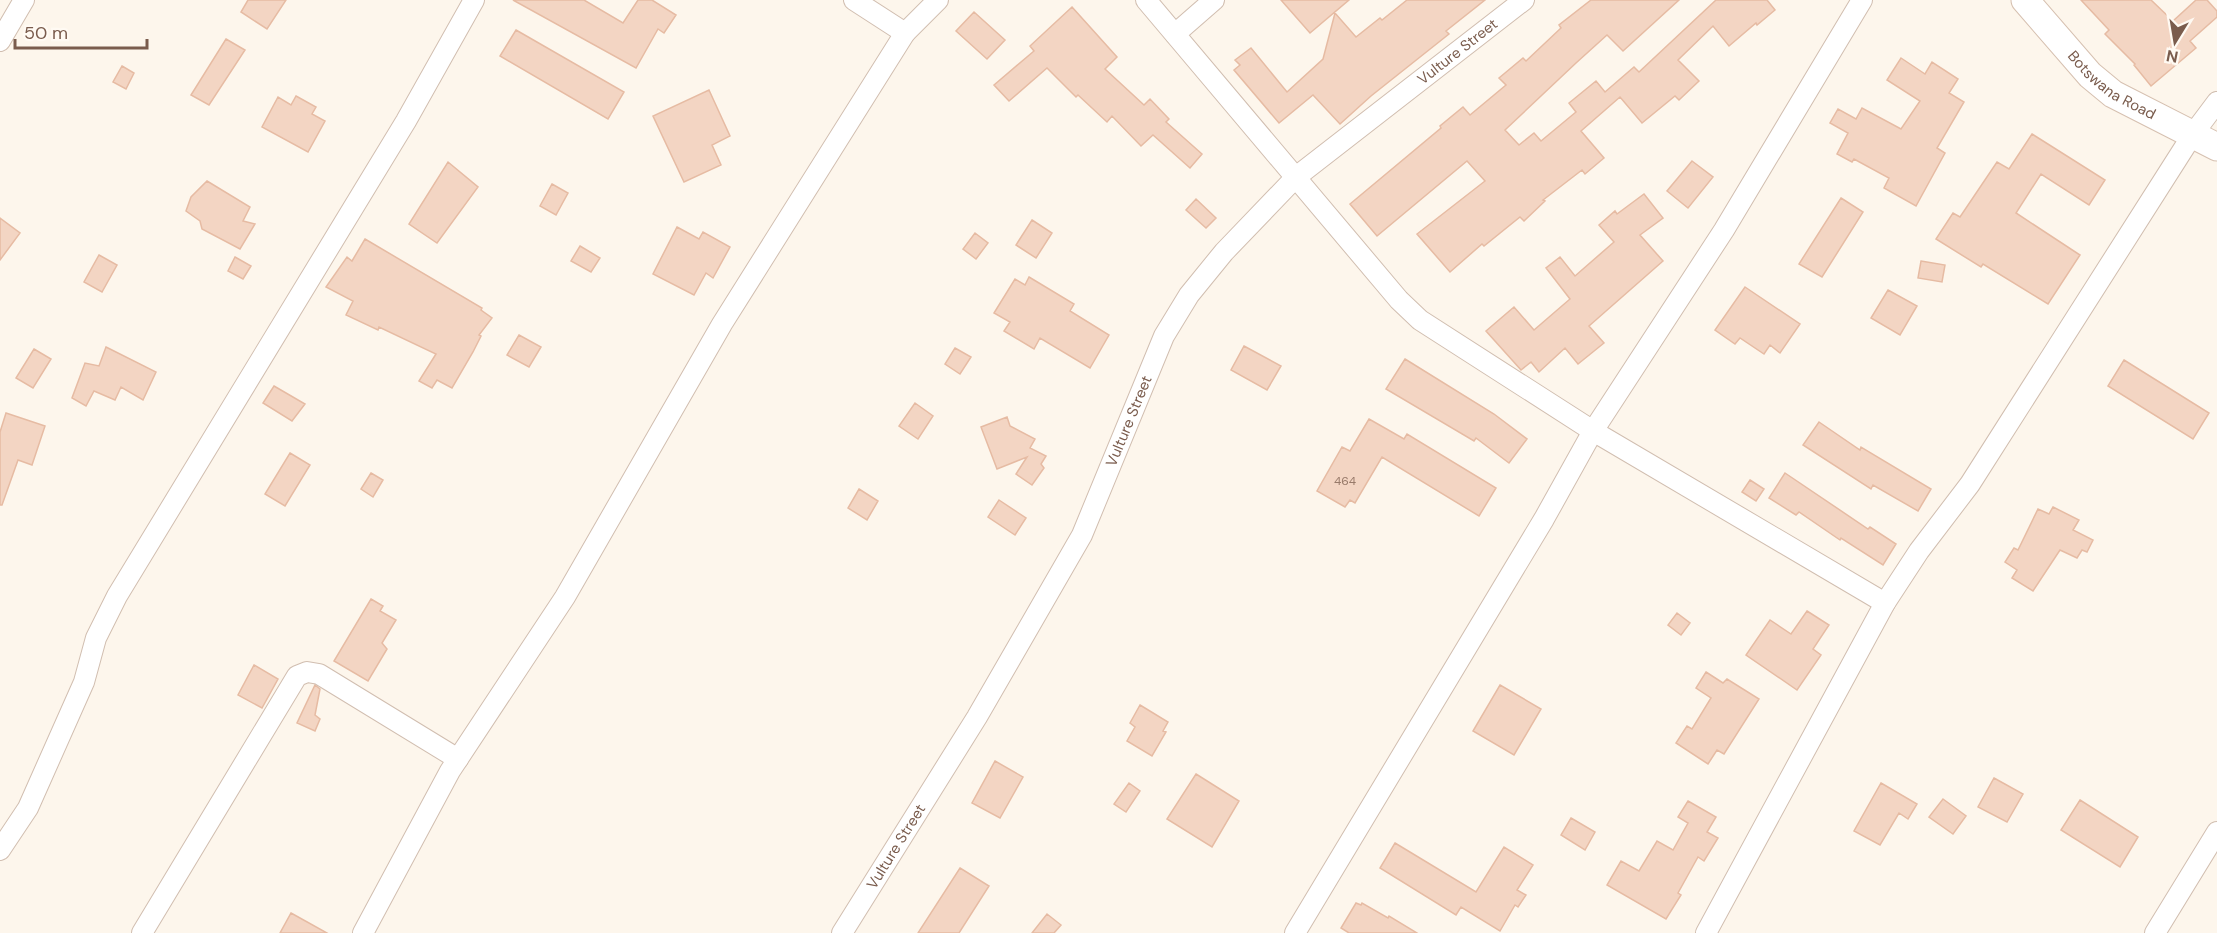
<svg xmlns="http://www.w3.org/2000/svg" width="2217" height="933" viewBox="0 0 2217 933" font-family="'DM Sans',sans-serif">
	<rect width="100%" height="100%" fill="#fdf6ec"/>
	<!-- building -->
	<path fill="#f3d5c3" stroke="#e6bba3" stroke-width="1.5" d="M248 0H286L267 29 241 12Z
		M513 0H584L623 23 638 0H652L676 15 664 33 658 29 636 68Z
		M1281 0H1349L1310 33Z
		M1407 0H1485L1446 31 1449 34 1371 96 1340 124 1313 95 1279 123 1234 70 1240 65 1235 60 1251 48 1287 92 1323 59 1335 13 1356 37 1380 18 1382 20Z
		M1591 0H1679L1623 51 1607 35 1576 63 1505 130 1519 145 1534 133 1541 141 1576 112 1569 103 1596 81 1605 92 1634 67 1639 72 1716 0H1767L1775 10 1757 25 1756 23 1729 46 1713 26 1678 60 1699 81 1679 100 1675 96 1642 123 1620 97 1581 131 1604 158 1585 174 1582 170 1543 200 1545 201 1524 221 1520 217 1484 246 1482 244 1450 272 1417 234 1485 181 1467 161 1377 236 1350 204 1441 128 1440 126 1463 107 1470 115 1506 85 1499 78 1523 58 1526 61 1561 28 1559 25Z
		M2081 0H2151L2173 21 2196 0H2207L2217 11V17L2190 41 2196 48 2151 86 2134 65 2135 64 2105 34 2109 30Z
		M1072 7 1117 57 1105 69 1144 105 1150 99 1169 119 1166 122 1202 154 1190 168 1153 135 1141 146 1112 116 1107 122 1078 95 1076 97 1047 68 1009 101 994 85 1034 51 1030 46Z
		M974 12 1005 40 987 59 956 31Z
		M516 30 624 92 608 119 500 56Z
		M226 39 245 50 209 105 191 95Z
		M1901 58 1925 74 1932 62 1958 79 1949 93 1964 102 1937 148 1945 153 1916 206 1884 188 1889 178 1854 159 1852 162 1837 154 1848 133 1830 123 1838 109 1856 119 1862 108 1901 129 1920 101 1887 80Z
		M122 66 134 73 126 89 113 82Z
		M709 90 730 136 712 145 721 165 684 182 653 116Z
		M296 96 316 107 312 114 325 121 308 152 262 127 278 97 291 105Z
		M2032 134 2105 180 2089 205 2041 174 2016 213 2080 255 2048 304 1983 264 1981 267 1936 239 1953 213 1960 217 1997 162 2009 169Z
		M1692 161 1713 177 1688 208 1667 191Z
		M448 162 478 187 437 243 409 224Z
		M207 181 250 207 243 221 255 224 240 249 202 229 200 221 186 211 191 197Z
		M552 184 568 193 556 215 540 206Z
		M1644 194 1663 218 1640 235 1663 261 1589 326 1604 343 1578 364 1565 348 1539 372 1531 362 1521 370 1486 331 1514 307 1534 330 1570 299 1546 268 1560 257 1575 276 1614 242 1599 225 1615 211 1617 214Z
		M1841 198 1863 212 1822 277 1799 264Z
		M1196 199 1216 218 1206 228 1186 210Z
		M0 218 20 233 0 260Z
		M1032 220 1052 233 1036 258 1016 245Z
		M677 227 699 239 703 232 730 247 713 278 706 273 694 295 653 274Z
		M975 233 988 243 976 259 963 249Z
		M365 239 482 308 481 310 492 318 479 335 481 336 473 352 452 388 437 380 432 388 419 381 436 354 379 327 378 330 346 315 353 301 326 287 347 257 352 261Z
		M580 246 600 258 591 272 571 261Z
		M99 255 117 265 102 292 84 282Z
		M235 257 251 266 243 279 228 271Z
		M1921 261 1945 265 1942 282 1918 278Z
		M1029 277 1074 304 1070 311 1109 335 1090 368 1040 338 1034 349 1004 331 1010 322 994 313 1015 279 1025 285Z
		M1745 287 1800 324 1780 353 1770 345 1764 354 1740 338 1735 344 1715 330Z
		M1888 290 1917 306 1900 335 1871 318Z
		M519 335 541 347 529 367 507 355Z
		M1244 346 1281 366 1267 390 1231 370Z
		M106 347 156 372 143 400 121 387 115 400 94 391 86 406 72 398 85 363 99 366Z
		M955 348 971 357 960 374 945 364Z
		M34 349 51 359 33 388 16 378Z
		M1405 359 1494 414 1527 439 1509 463 1476 438 1474 441 1386 389Z
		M2124 360 2209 413 2193 439 2108 386Z
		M274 386 305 404 292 421 263 403Z
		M915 403 933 416 918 439 899 426Z
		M6 413 45 426 32 465 18 460 2 505H0V432Z
		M1007 417 1010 426 1035 439 1030 448 1046 456 1041 464 1044 468 1032 485 1016 474 1027 457 997 469 981 427Z
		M1369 419 1404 439 1407 434 1496 488 1479 516 1382 457 1355 503 1350 500 1345 507 1317 491 1342 447 1350 451Z
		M1819 422 1860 450 1861 447 1931 489 1918 511 1873 485 1871 489 1803 445Z
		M290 453 310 465 285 506 265 494Z
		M371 473 383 480 373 497 361 489Z
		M1785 473 1868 529 1870 527 1896 544 1883 565 1841 538 1840 540 1799 512 1796 515 1769 498Z
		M1750 480 1764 489 1756 501 1742 492Z
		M859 489 878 501 867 520 848 508Z
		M999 500 1026 518 1015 535 988 517Z
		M2053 507 2079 520 2073 530 2093 540 2087 552 2082 550 2077 558 2060 550 2033 591 2012 578 2017 570 2005 562 2014 548 2018 550 2038 509 2049 514Z
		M371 599 383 606 380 611 396 620 382 643 387 649 368 681 334 661Z
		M1807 611 1829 625 1813 649 1821 655 1797 690 1746 655 1770 620 1791 634Z
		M1677 613 1690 623 1681 635 1668 625Z
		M254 665 278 679 262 708 238 695Z
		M1706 672 1723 683 1727 679 1759 699 1724 754 1717 750 1708 764 1676 743 1687 726 1692 729 1711 698 1696 688Z
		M315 685 320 689 315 715 320 719 315 731 297 723Z
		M1500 685 1541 709 1514 755 1473 731Z
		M1140 705 1168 722 1163 731 1166 732 1152 756 1127 741 1135 727 1130 723Z
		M995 761 1023 777 1000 818 972 803Z
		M1196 774 1239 801 1212 847 1167 819Z
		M1994 778 2023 794 2007 822 1978 807Z
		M1129 783 1140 791 1126 812 1114 804Z
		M1881 783 1917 804 1908 819 1899 813 1880 845 1854 831Z
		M1943 799 1966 816 1953 834 1929 817Z
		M2080 800 2138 837 2120 867 2061 830Z
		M1688 801 1716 817 1707 832 1718 838 1704 861 1698 857 1678 893 1681 895 1666 919 1607 885 1621 861 1639 871 1657 841 1673 850 1688 823 1678 817Z
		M1571 818 1595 832 1585 850 1561 835Z
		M1395 843 1476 892 1504 847 1533 865 1517 890 1526 895 1518 907 1515 905 1500 931 1461 907 1456 915 1380 868Z
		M960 868 989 886 959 933H918Z
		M1356 903 1361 905 1362 903 1388 918 1389 916 1417 933H1349L1341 928Z
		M291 913 327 933H280Z
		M1047 914 1061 925 1054 933H1032Z"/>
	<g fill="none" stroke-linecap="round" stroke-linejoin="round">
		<!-- street casing -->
		<g stroke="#d1beb0" stroke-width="22">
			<g id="street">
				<path d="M854 0 905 33"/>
				<path d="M1146 0 1399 300 1420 320 1593 431 1885 603"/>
				<path d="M1175 34 1214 0"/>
				<path d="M0 41 24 0"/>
				<path d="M0 850 28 808 84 682 96 638 117 596 406 121 474 0"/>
				<path d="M142 933 297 676 307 672 319 674 458 759"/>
				<path d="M363 933 450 771 565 597 722 324 905 33 938 0"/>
				<path id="s1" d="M842 933 977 717 1082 535 1164 336 1189 295 1224 252 1296 177 1524 0"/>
				<path d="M1295 933 1544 519 1593 431 1724 230 1862 0"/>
				<path d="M1706 933 1885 603 1919 551 1970 484 2193 134 2217 102"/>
				<path d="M2155 933 2217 832"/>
			</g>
		</g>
		<!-- secondary casing -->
		<g stroke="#d6c0b0" stroke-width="29">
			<g id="secondary">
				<path id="s2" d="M2025 0 2090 75 2113 94 2217 147"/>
			</g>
		</g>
		<!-- street -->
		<use href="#street" stroke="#fff" stroke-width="20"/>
		<!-- secondary -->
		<use href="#secondary" stroke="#fff" stroke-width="27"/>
	</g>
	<g text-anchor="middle" stroke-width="5" stroke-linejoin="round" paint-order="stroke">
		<!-- number labels -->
		<g font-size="12" fill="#987a6a">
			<text x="1345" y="485">464</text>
		</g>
		<!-- street labels -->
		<g font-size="15" fill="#7a5c4d" stroke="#fffaf3">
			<text dy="5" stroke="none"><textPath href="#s1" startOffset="1092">Vulture Street</textPath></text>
			<text dy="5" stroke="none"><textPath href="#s2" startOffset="123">Botswana Road</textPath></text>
			<text dy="5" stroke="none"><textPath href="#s1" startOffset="588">Vulture Street</textPath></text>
			<text dy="5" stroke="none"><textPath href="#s1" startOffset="102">Vulture Street</textPath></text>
		</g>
	</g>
	<!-- north arrow -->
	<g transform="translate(2175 42) rotate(191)" stroke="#fffaf3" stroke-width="4.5" paint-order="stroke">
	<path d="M0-4.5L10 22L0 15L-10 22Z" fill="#7a5c4d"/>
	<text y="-9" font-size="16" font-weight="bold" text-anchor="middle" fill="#7a5c4d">N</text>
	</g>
	<!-- scale -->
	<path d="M15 39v9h132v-9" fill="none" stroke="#7a5c4d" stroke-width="3"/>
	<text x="24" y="39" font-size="18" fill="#7a5c4d" stroke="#fffaf3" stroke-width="4.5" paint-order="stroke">50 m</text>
</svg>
